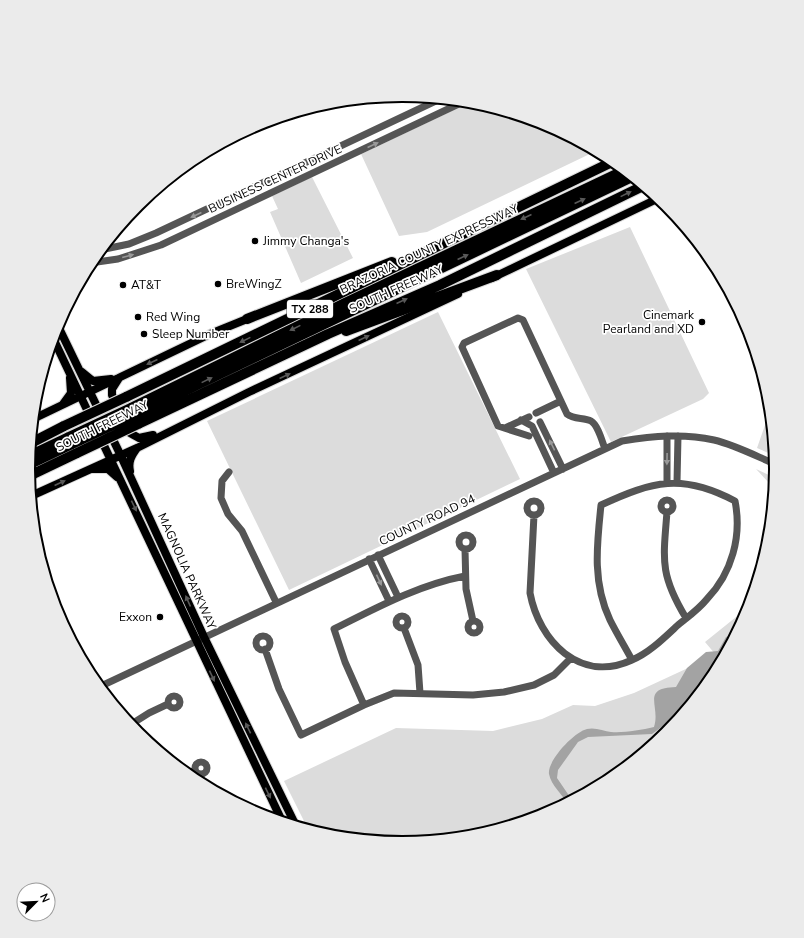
<svg xmlns="http://www.w3.org/2000/svg" width="804" height="938" viewBox="0 0 804 938" font-family="'Nunito Sans',sans-serif">
	<rect width="100%" height="100%" fill="#fff"/>
	<!-- green -->
	<path fill="#dcdcdc" d="M471 102 545 124 596 151 427 232 399 236 361 154Z
		M312 177 353 258 301 283 270 212 278 209 272 196Z
		M630 227 709 393 703 399 611 442 526 269Z
		M438 312 520 479 289 590 207 421Z
		M770 411 775 456 757 448Z
		M756 469 775 478 769 542 747 612 713 677 666 734 610 780 545 815 475 836 402 843 329 836 308 829 284 781 396 728 493 731 542 719 573 705 595 706 634 693 716 655 705 642 746 609 764 552 770 484Z"/>
	<!-- water -->
	<path fill="#a3a3a3" d="M736 634 713 677 679 718 667 723 652 734 588 737 578 742 558 770 557 778 572 800 567 803C562 794 551 785 549 774 547 761 574 732 587 729 595 727 604 731 611 732 624 733 641 730 654 727 661 706 640 688 676 687L687 668 706 652 718 651 726 637Z"/>
	<g fill="none" stroke-linecap="round" stroke-linejoin="round">
		<!-- major casing -->
		<g stroke="#dbdbdb" stroke-width="10">
			<path id="major" d="M492 278 659 198
				M57 324 120 454 204 637 296 826
				M53 338 282 821
				M82 372 93 381 111 379
				M119 378 112 389V395L130 433 139 438 153 435
				M63 404 71 393 70 378
				M33 419 210 334 247 319
				M93 469H108L117 477
				M130 471C128 462 131 456 137 448
				M31 496 137 448 249 392 458 294"/>
		</g>
		<!-- highway casing -->
		<g stroke="#dbdbdb" stroke-width="12">
			<path id="highway" d="M247 319 392 262
				M346 331 497 275
				M126 397 614 161
				M131 408 345 303 625 170
				M134 415 632 177
				M138 424 328 334 440 285 643 186
				M31 443 64 426
				M29 456 69 437
				M28 465 72 444
				M29 476 77 453"/>
		</g>
		<!-- minor -->
		<path stroke="#555" stroke-width="7" d="M100 250 129 244 156 233 440 99
			M90 263 118 259 161 245 465 101
			M536 413 561 401
			M521 420 532 426 554 473
			M540 422 563 469
			M505 428 529 417
			M529 436 498 426 462 347 464 343 518 318 523 320 567 414C574 420 584 417 591 421 598 425 602 441 605 449
			M229 472 222 481 221 498 228 514 242 531 276 602
			M677 482 678 436
			M667 483V436
			M661 506a6 6 0 1 1 12 0a6 6 0 1 1-12 0Z
			M527 508a7 7 0 1 1 14 0a7 7 0 1 1-14 0Z
			M667 512C663 561 660 575 686 618
			M534 515 530 593C539 641 580 684 632 660 649 653 664 638 678 625 688 617 699 609 707 599 732 573 742 536 735 501 682 473 653 481 601 505 597 544 592 582 610 620 617 634 625 647 632 660
			M459 542a7 7 0 1 1 14 0a7 7 0 1 1-14 0Z
			M465 549 466 589 473 621
			M378 555 398 597
			M369 559 389 601
			M396 622a6 6 0 1 1 12 0a6 6 0 1 1-12 0Z
			M468 627a6 6 0 1 1 12 0a6 6 0 1 1-12 0Z
			M404 628 418 665 420 693
			M256 643a7 7 0 1 1 14 0a7 7 0 1 1-14 0Z
			M265 649 279 689 301 735 364 705 394 693 473 695 504 692 534 685 554 675 571 658
			M99 687 622 441C653 436 683 433 714 440 735 445 756 456 775 464
			M168 702a6 6 0 1 1 12 0a6 6 0 1 1-12 0Z
			M364 705 345 662 334 629C376 608 418 585 465 576
			M130 725 149 713 168 704
			M195 768a6 6 0 1 1 12 0a6 6 0 1 1-12 0Z
			M187 774 195 770"/>
		<!-- major -->
		<use href="#major" stroke="#000" stroke-width="8"/>
		<!-- highway -->
		<use href="#highway" stroke="#000" stroke-width="10"/>
		<!-- highway-bridge casing -->
		<g stroke="#dbdbdb" stroke-width="12" stroke-linecap="butt">
			<path id="highway-bridge" d="M64 426 126 397
				M69 437 131 408
				M72 444 134 415
				M77 453 138 424"/>
		</g>
		<!-- highway-bridge -->
		<use href="#highway-bridge" stroke="#000" stroke-width="10"/>
	</g>
	<!-- one-way arrows -->
	<defs><path id="oneway-solid" d="M-6-.8H1V-3.2L6.5 0L1 3.2V.8H-6Z"/></defs>
	<g fill="#999">
		<use href="#oneway-solid" transform="translate(373 145) rotate(-25)"/>
		<use href="#oneway-solid" transform="translate(196 215) rotate(155)"/>
		<use href="#oneway-solid" transform="translate(128 256) rotate(-15)"/>
		<use href="#oneway-solid" transform="translate(552 445) rotate(-116)"/>
		<use href="#oneway-solid" transform="translate(667 459) rotate(91)"/>
		<use href="#oneway-solid" transform="translate(379 580) rotate(65)"/>
	</g>
	<g fill="#595959">
		<use href="#oneway-solid" transform="translate(626 194) rotate(-26)"/>
		<use href="#oneway-solid" transform="translate(580 201) rotate(-25)"/>
		<use href="#oneway-solid" transform="translate(526 217) rotate(156)"/>
		<use href="#oneway-solid" transform="translate(463 257) rotate(-25)"/>
		<use href="#oneway-solid" transform="translate(402 301) rotate(-24)"/>
		<use href="#oneway-solid" transform="translate(295 328) rotate(154)"/>
		<use href="#oneway-solid" transform="translate(364 338) rotate(-25)"/>
		<use href="#oneway-solid" transform="translate(245 340) rotate(154)"/>
		<use href="#oneway-solid" transform="translate(152 362) rotate(155)"/>
		<use href="#oneway-solid" transform="translate(285 376) rotate(-25)"/>
		<use href="#oneway-solid" transform="translate(207 380) rotate(-26)"/>
		<use href="#oneway-solid" transform="translate(60 483) rotate(-25)"/>
		<use href="#oneway-solid" transform="translate(134 506) rotate(64)"/>
		<use href="#oneway-solid" transform="translate(188 601) rotate(-114)"/>
		<use href="#oneway-solid" transform="translate(212 676) rotate(65)"/>
		<use href="#oneway-solid" transform="translate(248 728) rotate(-116)"/>
		<use href="#oneway-solid" transform="translate(268 793) rotate(64)"/>
	</g>
	<!-- markers -->
	<g fill="#000" stroke="#fff" stroke-width="1.5">
		<circle cx="255" cy="241" r="4"/>
		<circle cx="218" cy="284" r="4"/>
		<circle cx="123" cy="285" r="4"/>
		<circle cx="138" cy="317" r="4"/>
		<circle cx="702" cy="322" r="4"/>
		<circle cx="144" cy="334" r="4"/>
		<circle cx="160" cy="617" r="4"/>
	</g>
	<g text-anchor="middle" stroke-width="3.5" stroke-linejoin="round" paint-order="stroke">
		<!-- shield labels -->
		<rect fill="#fff" stroke="#4c4c4c" stroke-width="1" x="287" y="300" width="46" height="18" rx="3"/>
		<g font-size="11" font-weight="bold" fill="#000">
			<text x="310" y="313">TX 288</text>
		</g>
		<!-- street labels -->
		<g font-size="12" fill="#000" stroke="#fff">
			<text transform="translate(275 179) rotate(-25)" y="4">BUSINESS CENTER DRIVE</text>
			<text transform="translate(429 249) rotate(-25)" y="4">BRAZORIA COUNTY EXPRESSWAY</text>
			<text transform="translate(396 289) rotate(-24)" y="4">SOUTH FREEWAY</text>
			<text transform="translate(102 426) rotate(-26)" y="4">SOUTH FREEWAY</text>
			<text transform="translate(427 520) rotate(-25)" y="4">COUNTY ROAD 94</text>
			<text transform="translate(187 571) rotate(66)" y="4">MAGNOLIA PARKWAY</text>
		</g>
		<!-- poi labels -->
		<g font-size="12" fill="#000" stroke="#fff" text-anchor="start">
			<text x="263" y="245">Jimmy Changa's</text>
			<text x="226" y="288">BreWingZ</text>
			<text x="131" y="289">AT&amp;T</text>
			<text x="694" y="319" text-anchor="end">Cinemark<tspan x="694" dy="14">Pearland and XD</tspan></text>
			<text x="146" y="321">Red Wing</text>
			<text x="152" y="338">Sleep Number</text>
			<text x="152" y="621" text-anchor="end">Exxon</text>
		</g>
	</g>
	<!-- crop -->
	<path d="M0 0H804V938H0ZM35 469a367 367 0 1 1 734 0a367 367 0 1 1-734 0Z" fill="#ebebeb" fill-rule="evenodd"/>
	<path fill="none" stroke="#000" stroke-width="2" d="M35 469a367 367 0 1 1 734 0a367 367 0 1 1-734 0Z"/>
	<!-- north arrow -->
	<g transform="translate(36 902) rotate(66)"><circle r="19" fill="#ffffff" stroke="#999999"/>
	<path d="M0-3L7 15L0 10L-7 15Z" fill="#000000"/>
	<text y="-6" font-size="11" font-weight="bold" text-anchor="middle" fill="#000000">N</text>
	</g>
</svg>
